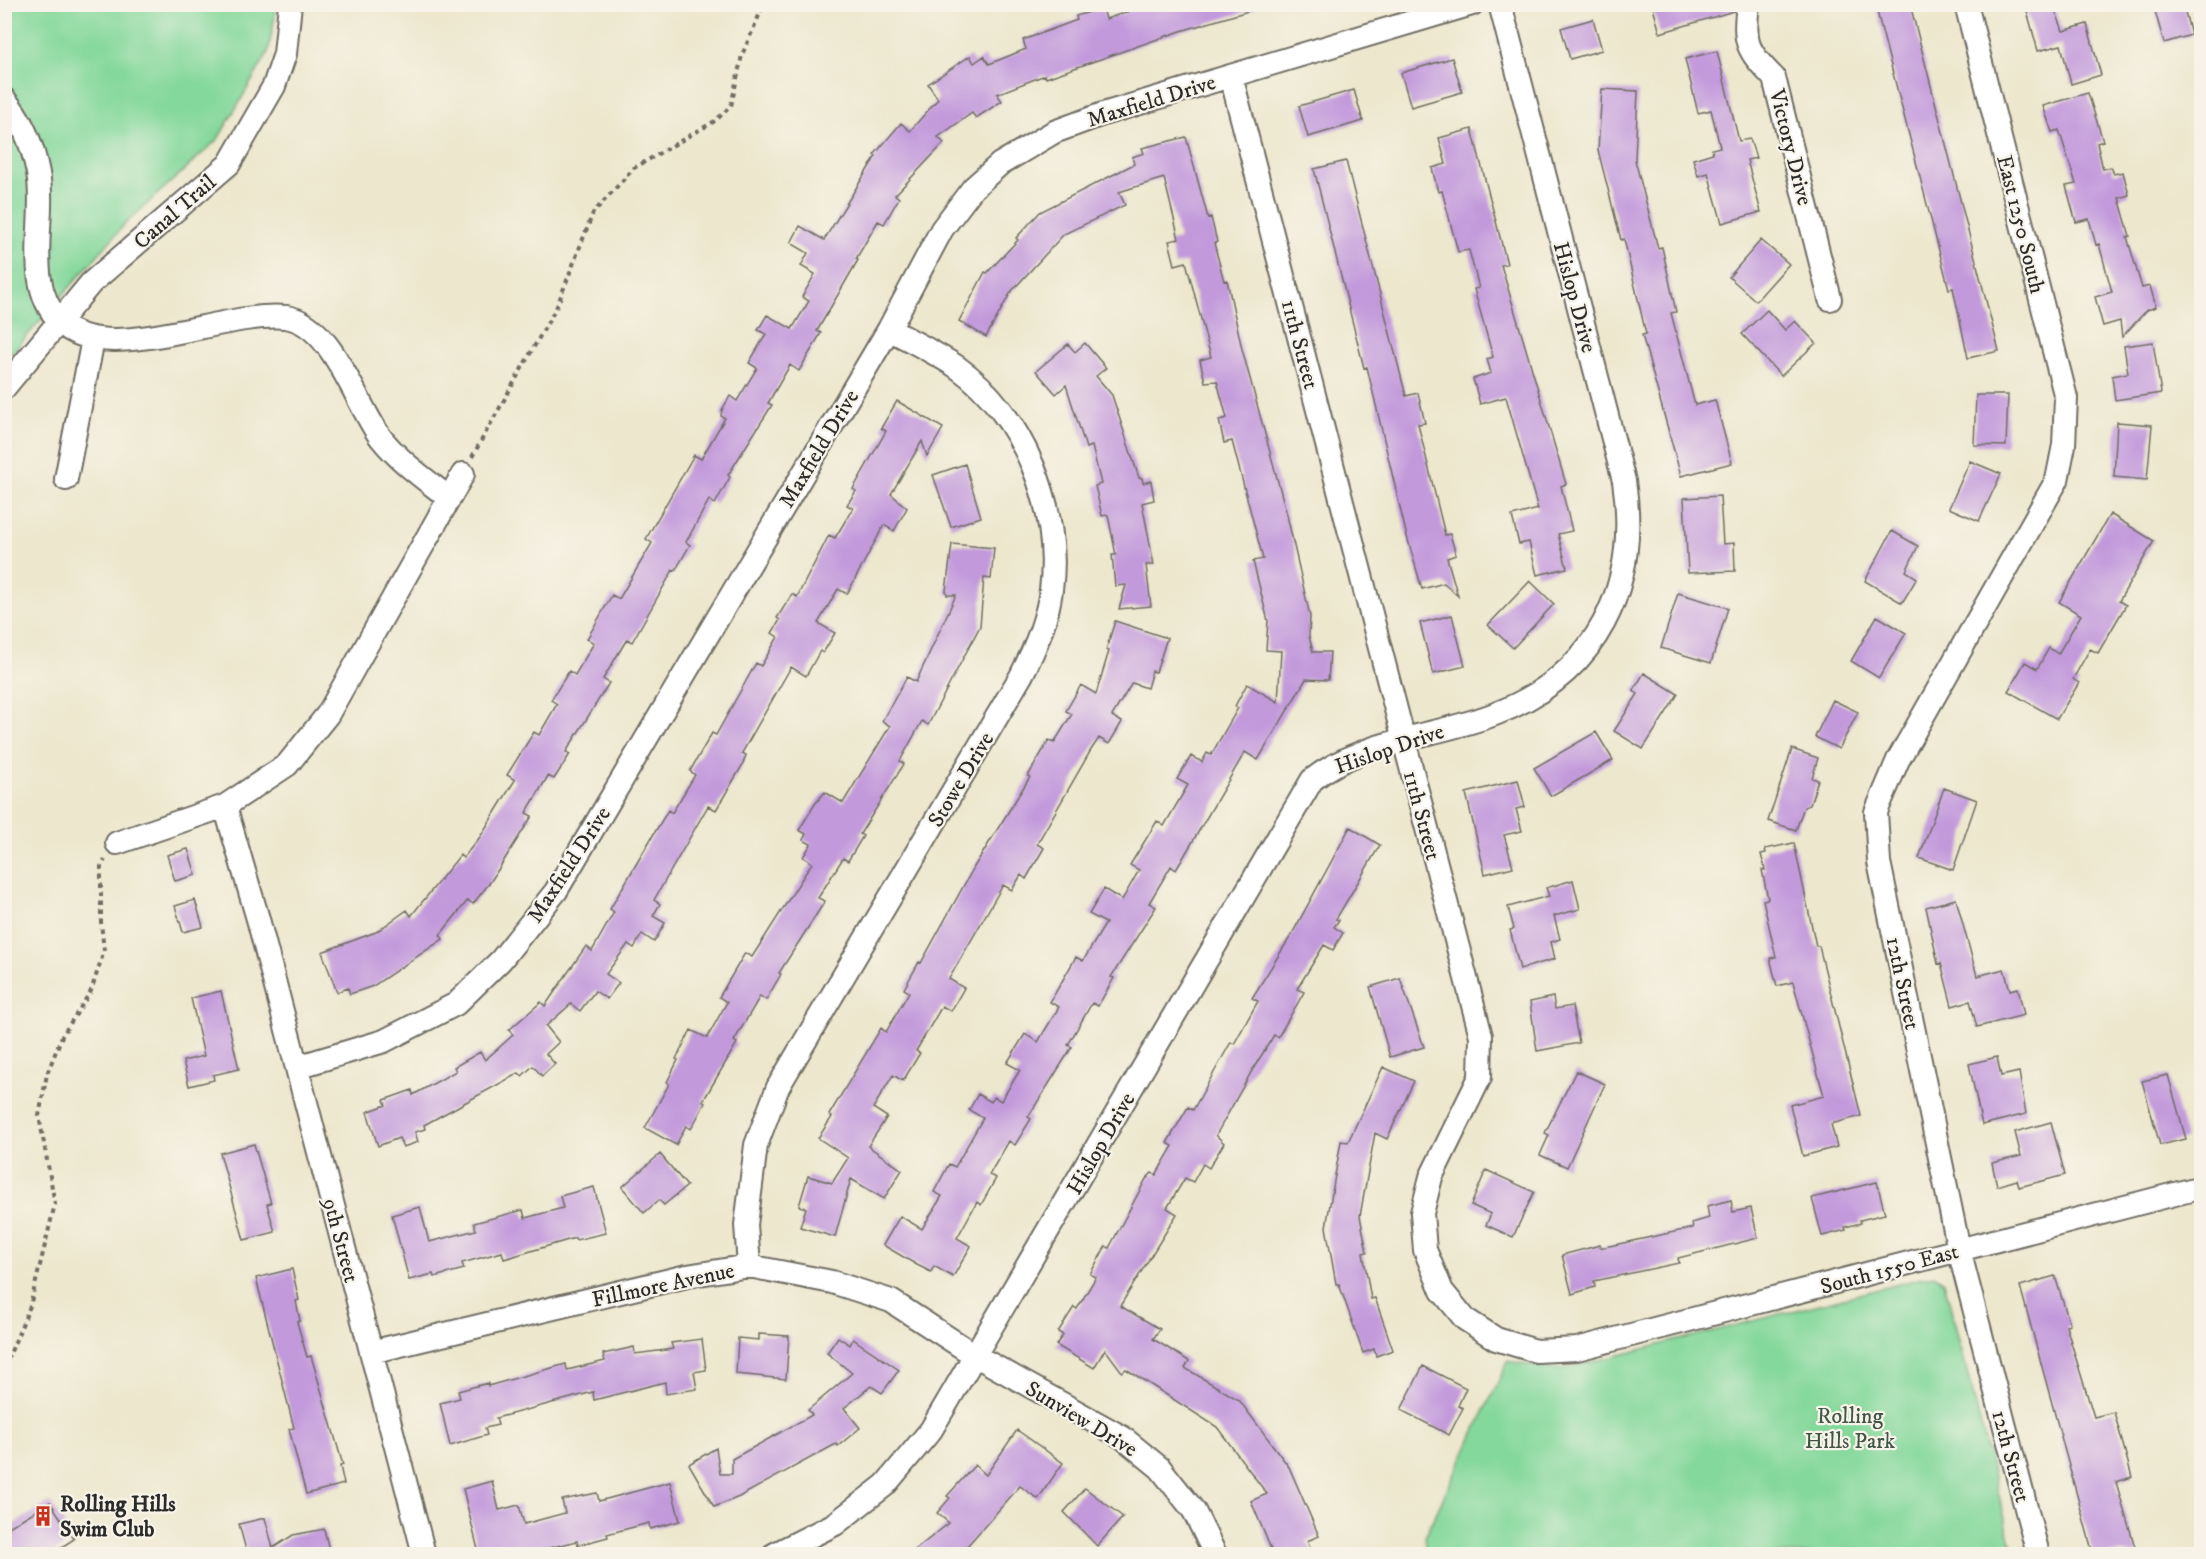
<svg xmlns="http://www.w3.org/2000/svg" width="2206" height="1559" viewBox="0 0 2206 1559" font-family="'IM FELL DW Pica',serif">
	<rect width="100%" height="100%" fill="#f7f3e8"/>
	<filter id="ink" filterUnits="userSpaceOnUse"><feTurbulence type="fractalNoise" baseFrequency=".0167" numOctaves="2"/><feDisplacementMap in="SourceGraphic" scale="12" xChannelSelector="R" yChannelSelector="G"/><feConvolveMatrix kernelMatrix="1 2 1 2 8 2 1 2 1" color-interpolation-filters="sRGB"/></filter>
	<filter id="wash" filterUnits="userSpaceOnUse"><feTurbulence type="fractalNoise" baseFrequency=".008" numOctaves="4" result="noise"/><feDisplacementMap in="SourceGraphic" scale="24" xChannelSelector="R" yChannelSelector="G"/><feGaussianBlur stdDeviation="1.35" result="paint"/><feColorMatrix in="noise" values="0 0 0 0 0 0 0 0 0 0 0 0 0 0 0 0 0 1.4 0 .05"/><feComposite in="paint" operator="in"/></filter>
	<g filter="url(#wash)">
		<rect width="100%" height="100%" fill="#ede7cd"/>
		<!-- green -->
		<path fill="#84d89b" stroke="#588263" stroke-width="1.5" d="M5 5H277L268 53 218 139 125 224 5 361Z
			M1934 1275 1944 1282 2014 1554H1427L1425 1537 1508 1361 1550 1369 1568 1368Z"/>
		<g id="blocks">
			<!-- building -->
			<path fill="#c29adb" d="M1150 4H1254L1255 9 1181 31 1046 78 1045 75 997 94 1002 101 976 118 972 113 938 137 944 143 895 195 899 198 884 224 878 221 856 259 858 260 817 331 821 333 799 371 790 365 768 403 772 405 728 475 730 477 715 504 709 500 686 542 690 545 675 571 673 570 632 642 627 639 603 679 609 683 566 752 570 754 554 779 548 776 526 813 532 816 491 881 473 904 468 900 440 935 443 939 373 986 350 994 348 988 337 992 322 952 376 932 407 910 411 916 460 855 463 858 480 837 515 780 507 775 534 732 539 735 557 704 551 700 569 671 575 675 594 643 587 639 612 595 619 599 652 543 646 539 694 455 701 459 725 418 721 416 722 410 730 396 737 401 757 368 749 363 766 334 758 330 767 315 792 329 809 301 802 297 815 274 801 266 808 253 791 243 800 226 824 240 876 156 874 155 901 123 910 131 938 99 928 84 970 56 974 63 984 56 989 64 1026 49 1023 40 1077 20 1076 16 1103 8 1106 19Z
				M1652 4H1734V11L1660 33Z
				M1875 4H1910L1999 351 1968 358 1953 288 1949 289Z
				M2025 4H2053L2063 31 2087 24 2101 75 2071 84 2061 45 2038 51Z
				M2153 4H2183L2191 35 2164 43Z
				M1593 19 1602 50 1570 59 1561 28Z
				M1717 51 1739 141 1750 139 1756 158 1747 160 1761 212 1722 223 1708 173 1698 176 1693 159 1713 153 1712 149 1720 147 1711 110 1698 113 1685 59Z
				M1452 58 1462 92 1411 107 1401 73Z
				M1602 89 1638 91 1635 160 1658 248 1662 247 1676 312 1671 313 1695 405 1715 400 1732 463 1681 476 1642 335 1646 334 1624 239 1621 240 1598 150Z
				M1354 90 1363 121 1308 137 1299 106Z
				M2088 93 2103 141 2097 143 2103 169 2111 167 2114 174 2123 172 2129 195 2119 198 2130 236 2127 237 2142 288 2150 286 2156 307 2147 310 2122 337 2120 321 2103 326 2095 297 2112 292 2099 244 2096 245 2089 219 2076 222 2066 186 2076 184 2059 130 2052 132 2043 106Z
				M1472 129 1507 264 1501 265 1566 484 1561 486 1572 531 1558 534 1567 568 1537 575 1529 542 1519 544 1512 516 1538 509 1506 397 1480 404 1473 379 1491 373 1487 359 1493 357 1474 289 1479 288 1469 250 1458 252 1442 191 1438 192 1432 168 1446 164 1439 138Z
				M1186 137 1208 218 1211 217 1217 242 1214 243 1224 281 1227 280 1242 349 1287 515 1310 616 1309 636 1313 652H1330L1328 680 1306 679 1258 760 1245 752 1176 870 1171 866 1149 903 1156 907 1111 977 1114 978 1098 1006 1092 1003 1068 1045 1072 1047 1028 1117 1031 1119 1015 1145 1009 1141 989 1175 996 1178 981 1205 977 1202 957 1238 971 1246 953 1277 934 1266 931 1272 917 1265 883 1245 900 1216 922 1229 942 1196 934 1192 949 1164 955 1167 983 1118 969 1110 978 1094 991 1102 994 1097 1001 1101 1020 1070 1007 1063 1025 1034 1038 1042 1059 1007 1050 1002 1076 957 1083 961 1106 923 1089 914 1104 889 1122 900 1139 870 1130 865 1157 821 1164 826 1188 785 1177 779 1191 756 1202 762 1207 753 1211 755 1238 708 1235 706 1247 684 1278 702 1281 651 1266 650 1268 621 1253 561 1263 559 1232 441 1224 443 1219 420 1227 418 1217 381 1205 382 1200 360 1211 357 1186 262 1175 265 1169 241 1179 239 1164 178 1119 192 1125 205 1064 234 1011 292 986 337 959 321 985 272 987 273 1018 240 1016 238 1040 212 1134 164 1132 157 1144 153 1142 148Z
				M1346 161 1406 396 1418 393 1425 423 1418 424 1445 535 1450 534 1456 555 1447 558 1458 596 1444 583 1422 589 1406 533 1367 367 1364 368 1314 169Z
				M1761 240 1789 264 1756 301 1729 277Z
				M1767 310 1785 330 1795 321 1816 343 1781 376 1742 334Z
				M2153 342 2161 393 2115 400 2112 376 2128 373 2124 346Z
				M1085 343 1106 368 1096 376 1112 395 1139 478H1142L1143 483 1151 481 1154 500 1142 503 1154 565H1146L1151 606 1119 609 1126 585 1115 586 1112 555H1116L1108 515 1102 516 1095 486 1101 484 1092 446 1086 448 1066 385 1056 394 1036 371 1068 344 1075 352Z
				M1976 395H2008L2006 446 1974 445Z
				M897 401 943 428 927 456 922 441 891 494 907 508 894 531 884 525 847 594 838 589 818 623 835 633 823 653 820 651 806 676 791 667 742 753 746 755 742 766 716 810 708 806 689 839 654 900 660 904 653 916 665 923 654 942 642 934 634 948 628 944 606 974 619 983 607 999 595 991 580 1011 571 1004 546 1026 559 1042 546 1054 555 1064 542 1076 533 1066 522 1076 519 1073 424 1125 425 1129 415 1132 418 1142 403 1147 399 1138 378 1146 367 1112 386 1105 384 1100 412 1090 413 1095 456 1071 454 1067 480 1052 485 1060 513 1035 509 1030 541 1002 545 1006 586 946 592 951 614 912 610 909 652 837 668 810 672 813 695 775 690 771 712 733 716 735 756 663 761 666 778 637 772 633 780 620 777 618 792 594 797 597 829 535 835 538 853 508 847 505 856 491 853 489 886 431 881 428Z
				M2117 422 2152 425 2147 480 2114 477Z
				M1970 461 2001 474 1979 521 1949 508Z
				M965 464 981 517 951 527 933 475Z
				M1720 496 1723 544 1734 543 1735 571 1688 573 1684 498Z
				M2110 514 2154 541 2119 601 2126 605 2098 653 2090 649 2073 679 2079 683 2057 719 2008 691 2025 662 2037 669 2049 648 2058 654 2081 615 2059 602Z
				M1892 531 1918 546 1906 571 1917 578 1902 603 1865 581Z
				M952 544 994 548 991 579 984 578 980 626 928 725 922 721 900 761 904 764 860 834 863 836 848 861 843 858 818 898 825 901 779 973 781 974 766 1000 760 996 734 1041 737 1043 703 1101 705 1103 691 1129 686 1126 676 1145 645 1128 669 1084 667 1082 678 1060 676 1059 691 1030 707 1038 727 1002 719 997 745 953 752 957 812 863 803 857 811 844 803 840 806 834 799 830 815 804 825 792 843 803 890 726 882 721 907 677 916 682 956 595H947L946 591Z
				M1530 581 1554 604 1513 648 1488 625Z
				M1678 593 1728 608 1711 663 1661 648Z
				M1452 615 1465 666 1433 674 1420 623Z
				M1877 616 1906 633 1879 678 1851 661Z
				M1115 621 1167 638 1156 672 1152 671 1147 688 1132 683 1112 716 1122 722 1109 744 1099 738 1091 750 1037 844 1044 848 1026 879 1021 875 1012 890 1003 885 949 979 964 988 951 1011 942 1006 916 1051 920 1053 903 1081 893 1075 873 1108 887 1117 868 1146 902 1170 884 1199 851 1179 835 1237 800 1227 806 1208 799 1206 808 1176 832 1183 848 1158 818 1138 832 1117 829 1115 881 1028 886 1032 909 992 904 989 919 962 921 963 974 867 1030 777 1028 776 1049 740 1054 743 1072 714 1066 711 1081 685 1096 694 1109 651 1106 650Z
				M1644 673 1678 694 1643 749 1614 731 1638 694 1633 691Z
				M1833 700 1858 712 1839 749 1815 737Z
				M1596 732 1613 760 1551 796 1534 768Z
				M1792 749 1818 758 1812 778 1818 780 1810 805 1804 807 1796 830 1768 821Z
				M1518 780 1525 807 1516 809 1522 831 1504 835 1513 867 1485 874 1466 793Z
				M1944 788 1977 800 1953 870 1919 858Z
				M1350 827 1380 845 1336 919 1339 920 1334 927 1343 933 1333 950 1324 945 1297 989 1304 992 1299 1001 1278 1037 1274 1035 1253 1069 1216 1135 1224 1143 1209 1168 1203 1164 1193 1182 1185 1178 1167 1208 1177 1214 1120 1306 1160 1329 1153 1339 1189 1361 1185 1368 1239 1400 1289 1467 1319 1536 1307 1541 1313 1554H1273L1251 1501 1267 1494 1217 1427 1126 1369 1122 1372 1105 1349 1094 1368 1056 1345 1063 1335 1058 1332 1074 1307 1077 1309 1096 1277 1090 1274 1106 1246 1109 1248 1146 1179 1152 1173 1156 1175 1173 1146 1167 1143 1188 1107 1193 1110 1231 1042 1234 1044 1258 1001 1252 998 1292 934Z
				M1794 843 1816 946H1819L1861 1116 1831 1124 1837 1147 1803 1156 1790 1105 1824 1096 1793 982 1777 986 1770 958 1776 957 1763 900 1768 899 1762 870H1765L1761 854 1766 853 1765 849Z
				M188 849 196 875 175 881 167 855Z
				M1573 880 1580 909 1554 916 1560 939 1551 942 1555 959 1520 969 1510 930 1514 929 1508 907 1549 896 1546 888Z
				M1956 899 1977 976 2004 969 2010 990 2018 988 2024 1015 1977 1027 1970 1001 1952 1006 1941 963 1938 964 1926 907Z
				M195 900 203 927 183 932 175 906Z
				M1400 978 1424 1047 1390 1057 1370 987Z
				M221 991 239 1069 213 1075 214 1080 189 1086 183 1061 204 1056 191 998Z
				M1553 997 1555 1009 1572 1006 1579 1043 1537 1051 1530 1002Z
				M1997 1057 2001 1076 2019 1072 2026 1114 1982 1125 1969 1064Z
				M1383 1067 1414 1081 1387 1139 1375 1133 1360 1216 1367 1252 1363 1253 1371 1299 1375 1298 1393 1350 1376 1356 1374 1349 1363 1353 1339 1284H1336L1326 1227 1341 1141 1348 1142Z
				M1576 1071 1605 1084 1567 1167 1540 1155 1549 1135 1545 1133Z
				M2168 1075 2186 1139 2160 1145 2142 1081Z
				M2051 1122 2065 1175 2019 1187 2017 1180 1997 1186 1992 1163 2021 1156 2015 1132Z
				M254 1144 271 1203 267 1204 275 1232 244 1240 220 1153Z
				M660 1154 687 1186 664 1205 659 1200 644 1213 622 1187Z
				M1486 1170 1534 1192 1513 1237 1486 1225 1491 1214 1471 1205Z
				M1877 1182 1885 1214 1860 1220 1861 1223 1845 1227 1846 1230 1822 1236 1812 1198Z
				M594 1187 606 1233 576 1240 575 1238 504 1259 502 1252 462 1263 464 1269 434 1277 433 1274 409 1280 392 1215 420 1207 429 1242 476 1230 474 1223 523 1210 525 1218 563 1208 560 1196Z
				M1731 1200 1733 1212 1751 1208 1758 1238 1678 1258 1679 1263 1594 1281 1595 1287 1572 1294 1562 1255 1600 1245V1248L1693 1228 1692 1223 1709 1218 1707 1206Z
				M292 1269 299 1300 296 1301 300 1321 297 1322 307 1357 311 1356 343 1465 340 1466 344 1484 306 1494 289 1429 294 1428 256 1278Z
				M2055 1276 2070 1325 2066 1326 2094 1417 2114 1412 2132 1477 2116 1482 2137 1554H2093L2020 1286Z
				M759 1334 789 1336 786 1379 736 1374 738 1338 759 1340Z
				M838 1337 850 1345 853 1339 899 1370 882 1393 871 1386 844 1408 860 1428 838 1446 836 1444 739 1497 714 1507 689 1464 716 1448 720 1474H732V1459L812 1415 808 1410 852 1373 827 1353Z
				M702 1339 706 1370 694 1372 697 1389 666 1394 665 1382 594 1400 593 1392 496 1418 498 1425 485 1428 487 1435 450 1446 440 1403 460 1398 458 1391 488 1383V1386L566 1364 567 1370 605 1361 603 1354 634 1347 635 1354 673 1349 671 1343Z
				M1423 1366 1466 1388 1458 1406 1463 1408 1449 1435 1401 1410Z
				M1017 1430 1063 1463 1038 1499 1020 1486 960 1554H910L949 1523 937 1513 950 1498 947 1496 975 1465 986 1475Z
				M492 1481 499 1510 519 1505 524 1524 565 1513 562 1500 597 1493 599 1501 670 1482 680 1521 650 1529 649 1523 607 1534 608 1537 578 1545 577 1541 526 1554H479L463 1489Z
				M1085 1488 1123 1517 1097 1546 1064 1512Z
				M50 1502 74 1539 51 1554H4V1530Z
				M265 1518 273 1548 293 1535 324 1529 330 1554H247L239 1524Z"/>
		</g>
	</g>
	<g filter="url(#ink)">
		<use href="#blocks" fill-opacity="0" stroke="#6f6d64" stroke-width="1.5"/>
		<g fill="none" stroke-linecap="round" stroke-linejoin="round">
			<!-- minor casing -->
			<g stroke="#6f6d64" stroke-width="26">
				<path id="minor" d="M1748 4C1743 44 1747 50 1774 78L1830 299
					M1966 4 2066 398 2064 445 2057 480 1898 760 1876 812 1879 862 1959 1250 2038 1554
					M1231 76 1481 1036 1480 1077 1431 1177 1422 1213 1425 1250 1442 1291 1465 1319 1496 1339 1536 1351 1577 1349 2202 1187
					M4 99C22 119 33 147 38 173 47 221 22 282 60 322 105 368 226 310 286 317 333 324 355 403 381 438 400 462 426 480 449 498
					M4 388 91 283 229 164 274 86 285 54 290 4
					M66 479 93 339
					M225 806 258 919 424 1554
					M117 843 225 806 287 765 328 714 463 474
					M297 1067 384 1041 456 1004 501 960 556 891 889 329 942 229 973 188 1000 164 1054 132 1103 114 1472 4
					M749 1266 746 1225 756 1145 778 1087 1021 676C1035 649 1047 621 1051 590 1062 510 1023 414 957 367 936 353 911 341 889 329
					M371 1352 687 1276 749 1266 832 1282 891 1301 976 1356 1122 1437 1160 1468 1194 1511 1215 1554
					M775 1554 835 1524 885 1485 931 1430 1312 780C1363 739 1436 737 1495 714 1597 675 1640 587 1624 481L1500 4"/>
			</g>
			<!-- path -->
			<path stroke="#6f6d64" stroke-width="4" stroke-dasharray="4.5 4.5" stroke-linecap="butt" d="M472 457 557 306 593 213 634 168 715 121 731 106 742 55 764 4
				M4 1368 30 1306 55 1204 39 1116 47 1074 62 1036 91 991 104 951 101 922V866L105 860"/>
			<!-- minor -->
			<use href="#minor" stroke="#fff" stroke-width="22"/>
		</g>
	</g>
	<!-- icons -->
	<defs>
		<g id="building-bare" transform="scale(1.62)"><path d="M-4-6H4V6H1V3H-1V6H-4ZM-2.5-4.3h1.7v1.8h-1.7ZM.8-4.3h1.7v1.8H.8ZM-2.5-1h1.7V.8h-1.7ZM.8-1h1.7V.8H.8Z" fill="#c8321e" stroke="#f7f3e8" stroke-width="2.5" paint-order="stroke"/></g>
	</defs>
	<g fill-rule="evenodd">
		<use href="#building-bare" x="43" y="1516"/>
	</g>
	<g text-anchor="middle" stroke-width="4.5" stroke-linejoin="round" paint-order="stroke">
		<!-- street labels -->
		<g font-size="22" fill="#2b2b2b" stroke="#f7f3e8">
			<text transform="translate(1151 100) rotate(-17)" y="8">Maxfield Drive</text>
			<text transform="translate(1792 147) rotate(76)" y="8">Victory Drive</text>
			<text transform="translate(174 211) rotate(-41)" y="8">Canal Trail</text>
			<text transform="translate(2022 224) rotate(76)" y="8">East 1250 South</text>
			<text transform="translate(1576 297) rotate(75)" y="8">Hislop Drive</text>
			<text transform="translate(1301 344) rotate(75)" y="8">11th Street</text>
			<text transform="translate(818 448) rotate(-59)" y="8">Maxfield Drive</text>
			<text transform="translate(1389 748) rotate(-19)" y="8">Hislop Drive</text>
			<text transform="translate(960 779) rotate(-59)" y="8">Stowe Drive</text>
			<text transform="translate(1423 815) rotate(75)" y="8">11th Street</text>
			<text transform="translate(568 864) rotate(-57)" y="8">Maxfield Drive</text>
			<text transform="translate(1904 983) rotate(78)" y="8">12th Street</text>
			<text transform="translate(1100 1143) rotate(-60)" y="8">Hislop Drive</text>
			<text transform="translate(342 1240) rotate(75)" y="8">9th Street</text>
			<text transform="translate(1889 1268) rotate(-15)" y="8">South 1550 East</text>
			<text transform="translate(663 1284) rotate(-12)" y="8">Fillmore Avenue</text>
			<text transform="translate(1082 1418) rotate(31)" y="8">Sunview Drive</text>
			<text transform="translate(2012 1456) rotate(75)" y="8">12th Street</text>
		</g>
		<!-- park labels -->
		<g font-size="22" fill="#415647" stroke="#f7f3e8">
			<text x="1850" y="1423">Rolling<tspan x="1850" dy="25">Hills Park</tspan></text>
		</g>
		<!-- poi labels -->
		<g font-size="22" font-weight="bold" fill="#2b2b2b" stroke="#f7f3e8" text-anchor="start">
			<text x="60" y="1511">Rolling Hills<tspan x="60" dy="25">Swim Club</tspan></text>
		</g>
	</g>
	<!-- margin -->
	<rect width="2206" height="1559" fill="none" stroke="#f7f3e8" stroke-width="24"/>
</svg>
